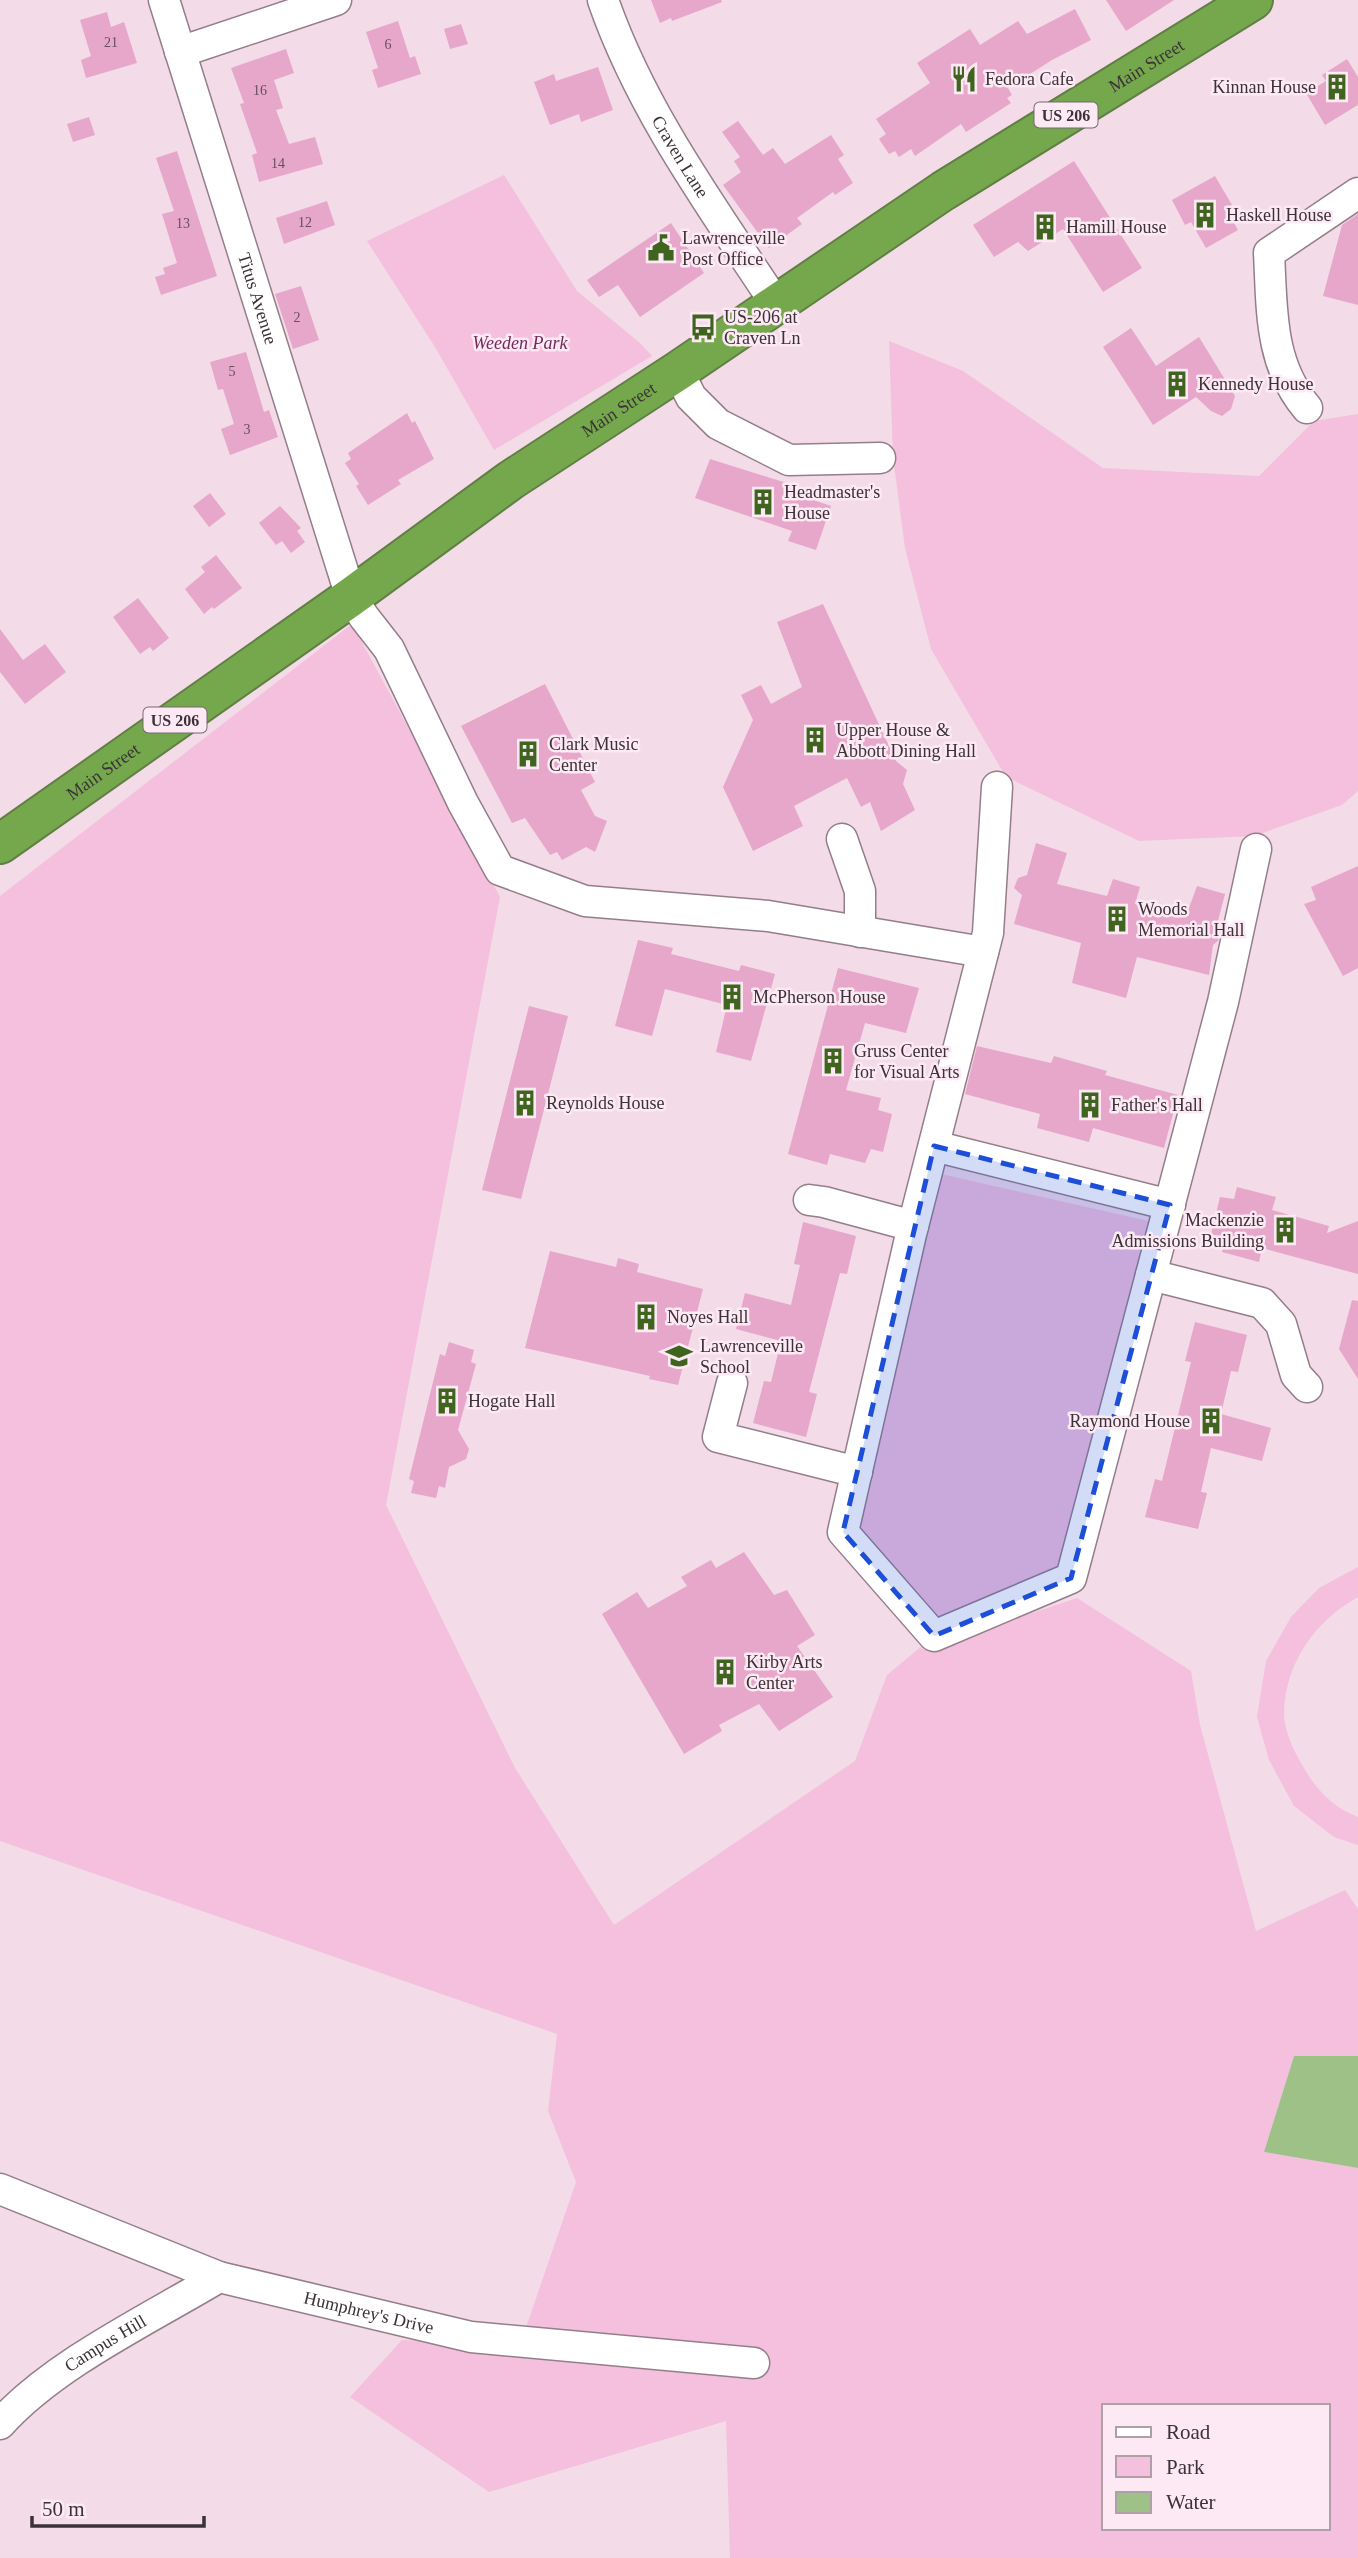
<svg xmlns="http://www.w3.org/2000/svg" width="1358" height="2558" viewBox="0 0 1358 2558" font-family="Georgia,serif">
	<rect width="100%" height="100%" fill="#f3dbe8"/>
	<!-- green -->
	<path fill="#f4c0dd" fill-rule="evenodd" d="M504 175 577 291 640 343 652 356 494 450 435 347 367 241Z
		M889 341 963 371 1103 468 1259 476 1314 421 1358 414V791L1342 805 1254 836 1139 841 1006 777 931 649 905 548 893 457Z
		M352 624 500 897 386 1505 515 1768 614 1925 855 1761 887 1675 934 1636 967 1635 1077 1598 1191 1671 1200 1725 1256 1931 1345 1890 1358 1909V2056H1294L1264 2152 1358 2168V2558H730L726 2421 489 2492 350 2397 402 2340 520 2345 576 2182 548 2111 557 2034 0 1841V896ZM1104 2406H1328V2528H1104Z
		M937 1173 1153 1222 1063 1571 937 1624 854 1529Z
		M1358 1567V1597C1315 1621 1285 1663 1284 1713 1284 1732 1295 1753 1304 1768 1316 1790 1334 1808 1358 1817V1845L1334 1837 1294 1806 1269 1760 1257 1717 1266 1661 1291 1617 1319 1588Z"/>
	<!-- water -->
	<path fill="#9ec187" d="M1294 2056H1358V2168L1264 2152Z"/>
	<!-- building -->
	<path fill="#e6a7cb" d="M651 0H721L722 2 672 21 671 18 660 23Z
		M1106 0H1174L1126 31Z
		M1075 9 1091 40 1052 60 1008 88 1012 95 1007 98 1011 103 966 132 961 124 915 156 911 149 899 157 895 151 889 154 879 139 886 134 876 119 930 83 917 63 970 29 980 45 1018 21 1027 34Z
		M107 12 111 27 124 22 137 63 86 78 81 60 91 56 80 20Z
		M398 21 410 58 415 56 421 74 378 88 372 70 378 68 366 32Z
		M461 24 468 44 450 49 444 29Z
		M286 49 294 73 274 80 283 108 276 110 289 144 315 137 323 164 259 182 252 155 257 153 240 104 244 103 231 68Z
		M1347 59 1358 77V105L1325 125 1306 93 1326 81 1322 75Z
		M598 67 613 110 581 122 579 114 550 125 534 82 554 74 556 81Z
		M89 117 95 135 73 142 67 124Z
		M738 121 763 155 773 148 785 164 831 135 844 155 838 159 853 183 835 195 833 192 797 218 802 224 769 248 723 185 741 172 734 161 740 157 722 132Z
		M177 151 217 276 161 295 155 277 165 274 163 268 177 263 162 214 174 211 156 158Z
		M1074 161 1142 268 1103 292 1063 229 1028 251 1018 242 994 257 973 225Z
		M1215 176 1232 205 1226 209 1238 230 1206 248 1191 222 1185 225 1172 200Z
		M327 201 335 225 284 244 276 218Z
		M1358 214V305L1323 296 1342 225Z
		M671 223 704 273 640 317 618 285 599 297 587 280Z
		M301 286 319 340 293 349 275 294Z
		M1131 328 1156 366 1199 337 1235 396 1231 409 1222 416 1211 411 1196 397 1153 425 1103 347Z
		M246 352 264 412 269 410 278 437 230 455 221 429 234 424 223 389 218 390 210 362Z
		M407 413 412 423 415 421 434 459 398 480 401 484 368 505 356 486 359 484 345 463 351 459 348 453Z
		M710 459 793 485 790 492 831 506 816 550 788 541 792 531 695 498Z
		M210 493 226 514 209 527 193 506Z
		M280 506 301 528 297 531 305 542 291 553 282 541 276 545 259 523Z
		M216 555 242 588 214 609 212 607 204 614 185 589 205 572 201 567Z
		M138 598 169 638 153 651 150 647 140 654 113 617Z
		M823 604 896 761 907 770 903 784 915 810 881 831 870 802 861 807 847 778 794 806 803 826 753 851 723 787 753 720 741 695 761 685 771 704 802 687 777 622Z
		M0 629 23 660 45 644 66 672 25 704 0 672Z
		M545 684 595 782 581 790 595 816 607 821 595 852 586 847 562 860 557 852 550 855 525 818 512 823 461 726Z
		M1036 843 1067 853 1057 884 1107 896 1113 879 1140 887 1135 904 1186 916 1197 886 1225 894 1218 921 1222 924 1218 941 1213 945 1209 975 1137 957 1126 998 1072 983 1081 943 1014 924 1022 895 1014 888 1018 878 1027 875Z
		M1358 866V968L1343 976 1304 904 1316 900 1311 887Z
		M638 940 673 948 671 954 739 971 741 965 775 974 751 1061 716 1052 727 1005 665 989 652 1036 615 1026Z
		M838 968 919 988 906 1033 865 1023 846 1090 881 1098 878 1110 892 1114 883 1152 871 1149 865 1163 830 1154 827 1165 788 1154Z
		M529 1006 568 1016 521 1199 482 1190Z
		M977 1046 1051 1063 1054 1056 1107 1071 1105 1075 1178 1095 1164 1148 1093 1128 1089 1142 1037 1128 1040 1114 965 1094Z
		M1237 1187 1276 1197 1272 1210 1329 1226 1327 1233 1358 1221V1274L1262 1248 1259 1262 1222 1252 1225 1238 1211 1234 1220 1197 1234 1199Z
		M803 1222 856 1236 847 1274 840 1273 809 1392 817 1394 806 1437 753 1423 764 1381 771 1382 781 1341 736 1329 745 1293 791 1305 800 1265 794 1264Z
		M550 1251 616 1267 618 1258 639 1264 637 1272 703 1289 678 1385 649 1379 650 1376 525 1348Z
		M1352 1300 1358 1301V1379L1339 1349Z
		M1195 1322 1247 1335 1238 1372 1231 1371 1221 1414 1271 1428 1262 1461 1211 1448 1201 1492 1207 1493 1198 1529 1145 1517 1155 1479 1162 1481 1191 1362 1185 1361Z
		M449 1342 474 1350 471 1362 476 1364 458 1430 469 1449 466 1459 449 1467 445 1488 439 1486 436 1498 411 1493 414 1481 409 1479 440 1354 445 1356Z
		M744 1552 774 1595 787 1590 815 1635 797 1646 833 1697 779 1731 759 1704 719 1725 722 1731 684 1754 602 1614 637 1592 648 1608 687 1586 681 1577 711 1560 716 1568Z"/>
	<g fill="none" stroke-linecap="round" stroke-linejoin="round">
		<!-- minor casing -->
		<g stroke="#947e8a" stroke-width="33">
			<g id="minor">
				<path id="s1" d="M164 0 351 597 364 617 389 649 463 803 500 870 585 901 768 916 983 952"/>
				<path id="s2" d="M603 0C641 110 712 207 776 304"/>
				<path d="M180 52 336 0"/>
				<path d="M678 371 691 397 718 424 789 460 880 458"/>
				<path d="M1307 408C1269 363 1272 308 1269 253L1358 193"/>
				<path d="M997 787 988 933 911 1234 843 1532 934 1636 1071 1578 1223 1002 1256 849"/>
				<path d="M842 839 860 891V932"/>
				<path d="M934 1146 1170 1205"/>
				<path d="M809 1200 824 1202 913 1226"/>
				<path d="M1151 1275 1262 1303 1281 1324 1296 1375 1307 1387"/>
				<path d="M732 1383 718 1437 857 1472"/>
				<path id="s3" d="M0 2189 219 2277 471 2337 754 2363"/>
				<path id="s4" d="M0 2424C54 2364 149 2319 219 2277"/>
			</g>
		</g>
		<!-- highway casing -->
		<g stroke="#617f45" stroke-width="42">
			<g id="highway">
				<path id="s5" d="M0 844 351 597 511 480 678 371 943 191 1253 0"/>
			</g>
		</g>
		<!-- minor -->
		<use href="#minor" stroke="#fff" stroke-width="30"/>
		<!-- highway -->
		<use href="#highway" stroke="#75a84c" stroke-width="38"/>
	</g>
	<!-- marked area -->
	<path fill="#1d4ed8" fill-opacity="0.2" stroke="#1d4ed8" stroke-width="5" stroke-dasharray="14 9" stroke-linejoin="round" d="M934 1146 1170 1205 1071 1578 934 1636 843 1532Z"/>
	<!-- icons -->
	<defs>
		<g id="restaurant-bare" transform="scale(2.1)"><path d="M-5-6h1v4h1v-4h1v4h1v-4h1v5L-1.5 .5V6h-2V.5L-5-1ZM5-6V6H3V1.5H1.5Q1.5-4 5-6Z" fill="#3f641e" stroke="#fde9f4" stroke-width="2.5" paint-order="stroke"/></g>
		<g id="building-bare" transform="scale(2.1)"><path d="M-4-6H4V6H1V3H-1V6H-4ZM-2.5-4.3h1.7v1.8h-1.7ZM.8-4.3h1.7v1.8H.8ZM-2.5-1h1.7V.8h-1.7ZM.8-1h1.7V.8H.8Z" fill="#3f641e" stroke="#fde9f4" stroke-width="2.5" paint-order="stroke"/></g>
		<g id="civic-bare" transform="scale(2.1)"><path d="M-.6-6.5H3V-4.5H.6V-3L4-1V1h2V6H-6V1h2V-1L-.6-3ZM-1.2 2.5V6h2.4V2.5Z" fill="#3f641e" stroke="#fde9f4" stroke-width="2.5" paint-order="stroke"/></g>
		<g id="bus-bare" transform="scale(2.1)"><path d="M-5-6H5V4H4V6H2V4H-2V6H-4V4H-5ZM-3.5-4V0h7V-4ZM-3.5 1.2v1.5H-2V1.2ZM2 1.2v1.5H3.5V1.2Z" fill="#3f641e" stroke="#fde9f4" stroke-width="2.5" paint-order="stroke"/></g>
		<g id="school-bare" transform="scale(2.1)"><path d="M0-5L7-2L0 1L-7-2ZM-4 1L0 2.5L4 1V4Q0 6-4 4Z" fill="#3f641e" stroke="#fde9f4" stroke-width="2.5" paint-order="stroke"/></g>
	</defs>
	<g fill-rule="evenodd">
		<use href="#restaurant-bare" x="964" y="79"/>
		<use href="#building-bare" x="1337" y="87"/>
		<use href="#building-bare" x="1205" y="215"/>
		<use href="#building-bare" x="1045" y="227"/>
		<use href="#civic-bare" x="661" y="248"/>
		<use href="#bus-bare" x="703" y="327"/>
		<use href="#building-bare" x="1177" y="384"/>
		<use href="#building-bare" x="763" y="502"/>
		<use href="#building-bare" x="815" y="740"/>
		<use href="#building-bare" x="528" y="754"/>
		<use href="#building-bare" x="1117" y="919"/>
		<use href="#building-bare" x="732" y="997"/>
		<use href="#building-bare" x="833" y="1061"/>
		<use href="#building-bare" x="525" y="1103"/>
		<use href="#building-bare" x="1090" y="1105"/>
		<use href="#building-bare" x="1285" y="1230"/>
		<use href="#building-bare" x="646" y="1317"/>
		<use href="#school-bare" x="679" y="1356"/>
		<use href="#building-bare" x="447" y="1401"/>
		<use href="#building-bare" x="1211" y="1421"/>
		<use href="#building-bare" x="725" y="1672"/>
	</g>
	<g text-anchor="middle" stroke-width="5" stroke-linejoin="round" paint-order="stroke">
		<!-- number labels -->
		<g font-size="14" fill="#664f5c">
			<text x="111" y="47">21</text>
			<text x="388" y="49">6</text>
			<text x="260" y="95">16</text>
			<text x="278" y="168">14</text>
			<text x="305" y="227">12</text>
			<text x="183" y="228">13</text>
			<text x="297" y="322">2</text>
			<text x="232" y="376">5</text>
			<text x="247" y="434">3</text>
		</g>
		<!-- shield labels -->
		<g fill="#fde9f4" stroke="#756970" stroke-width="2">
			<rect x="1034.5" y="102.5" width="63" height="25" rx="5"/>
			<rect x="143.5" y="707.5" width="63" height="25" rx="5"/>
		</g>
		<g font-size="16" font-weight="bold" fill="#3b3237">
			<text x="1066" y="121">US 206</text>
			<text x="175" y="726">US 206</text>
		</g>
		<!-- street labels -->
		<g font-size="18" fill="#3b3237" stroke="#fde9f4">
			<text dy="6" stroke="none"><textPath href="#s5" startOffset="1386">Main Street</textPath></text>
			<text dy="6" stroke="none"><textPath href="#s2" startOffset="175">Craven Lane</textPath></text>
			<text dy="6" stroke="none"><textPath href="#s1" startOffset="313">Titus Avenue</textPath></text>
			<text dy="6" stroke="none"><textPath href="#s5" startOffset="756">Main Street</textPath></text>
			<text dy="6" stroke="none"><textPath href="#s5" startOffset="126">Main Street</textPath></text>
			<text dy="6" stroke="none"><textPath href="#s3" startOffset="390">Humphrey's Drive</textPath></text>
			<text dy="6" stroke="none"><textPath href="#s4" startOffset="133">Campus Hill</textPath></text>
		</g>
		<!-- poi labels -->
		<g font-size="18" fill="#3b3237" stroke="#fde9f4" text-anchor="start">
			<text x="985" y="85">Fedora Cafe</text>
			<text x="1316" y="93" text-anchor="end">Kinnan House</text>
			<text x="1226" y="221">Haskell House</text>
			<text x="1066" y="233">Hamill House</text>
			<text x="682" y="244">Lawrenceville<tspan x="682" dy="21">Post Office</tspan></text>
			<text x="724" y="323">US-206 at<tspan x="724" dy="21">Craven Ln</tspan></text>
			<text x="1198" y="390">Kennedy House</text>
			<text x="784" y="498">Headmaster's<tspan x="784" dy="21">House</tspan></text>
			<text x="836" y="736">Upper House &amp;<tspan x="836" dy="21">Abbott Dining Hall</tspan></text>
			<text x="549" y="750">Clark Music<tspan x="549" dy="21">Center</tspan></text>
			<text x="1138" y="915">Woods<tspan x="1138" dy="21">Memorial Hall</tspan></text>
			<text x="753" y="1003">McPherson House</text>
			<text x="854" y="1057">Gruss Center<tspan x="854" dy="21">for Visual Arts</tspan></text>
			<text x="546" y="1109">Reynolds House</text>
			<text x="1111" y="1111">Father's Hall</text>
			<text x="1264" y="1226" text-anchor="end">Mackenzie<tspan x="1264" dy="21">Admissions Building</tspan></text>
			<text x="667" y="1323">Noyes Hall</text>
			<text x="700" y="1352">Lawrenceville<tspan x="700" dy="21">School</tspan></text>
			<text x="468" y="1407">Hogate Hall</text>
			<text x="1190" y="1427" text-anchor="end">Raymond House</text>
			<text x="746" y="1668">Kirby Arts<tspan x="746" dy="21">Center</tspan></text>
		</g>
		<!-- park labels -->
		<g font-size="18" font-style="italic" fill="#732a5a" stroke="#fde9f4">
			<text x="520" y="349">Weeden Park</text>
		</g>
	</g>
	<!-- legend -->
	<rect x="1102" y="2404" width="228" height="126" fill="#fde9f4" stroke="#afa0a8" stroke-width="2"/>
	<rect x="1116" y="2427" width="35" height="10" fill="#ffffff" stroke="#afa0a8" stroke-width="2"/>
	<text x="1166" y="2439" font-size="21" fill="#3b3237">Road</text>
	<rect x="1116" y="2456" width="35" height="21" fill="#f4c0dd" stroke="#afa0a8" stroke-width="2"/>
	<text x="1166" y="2474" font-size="21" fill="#3b3237">Park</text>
	<rect x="1116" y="2492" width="35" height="21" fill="#9ec187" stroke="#afa0a8" stroke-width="2"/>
	<text x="1166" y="2509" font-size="21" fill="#3b3237">Water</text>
	<!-- scale -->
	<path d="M32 2516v10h172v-10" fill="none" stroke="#3b3237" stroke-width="3.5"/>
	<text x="42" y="2516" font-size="21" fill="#3b3237" stroke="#fde9f4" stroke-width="5" paint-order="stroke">50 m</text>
</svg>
